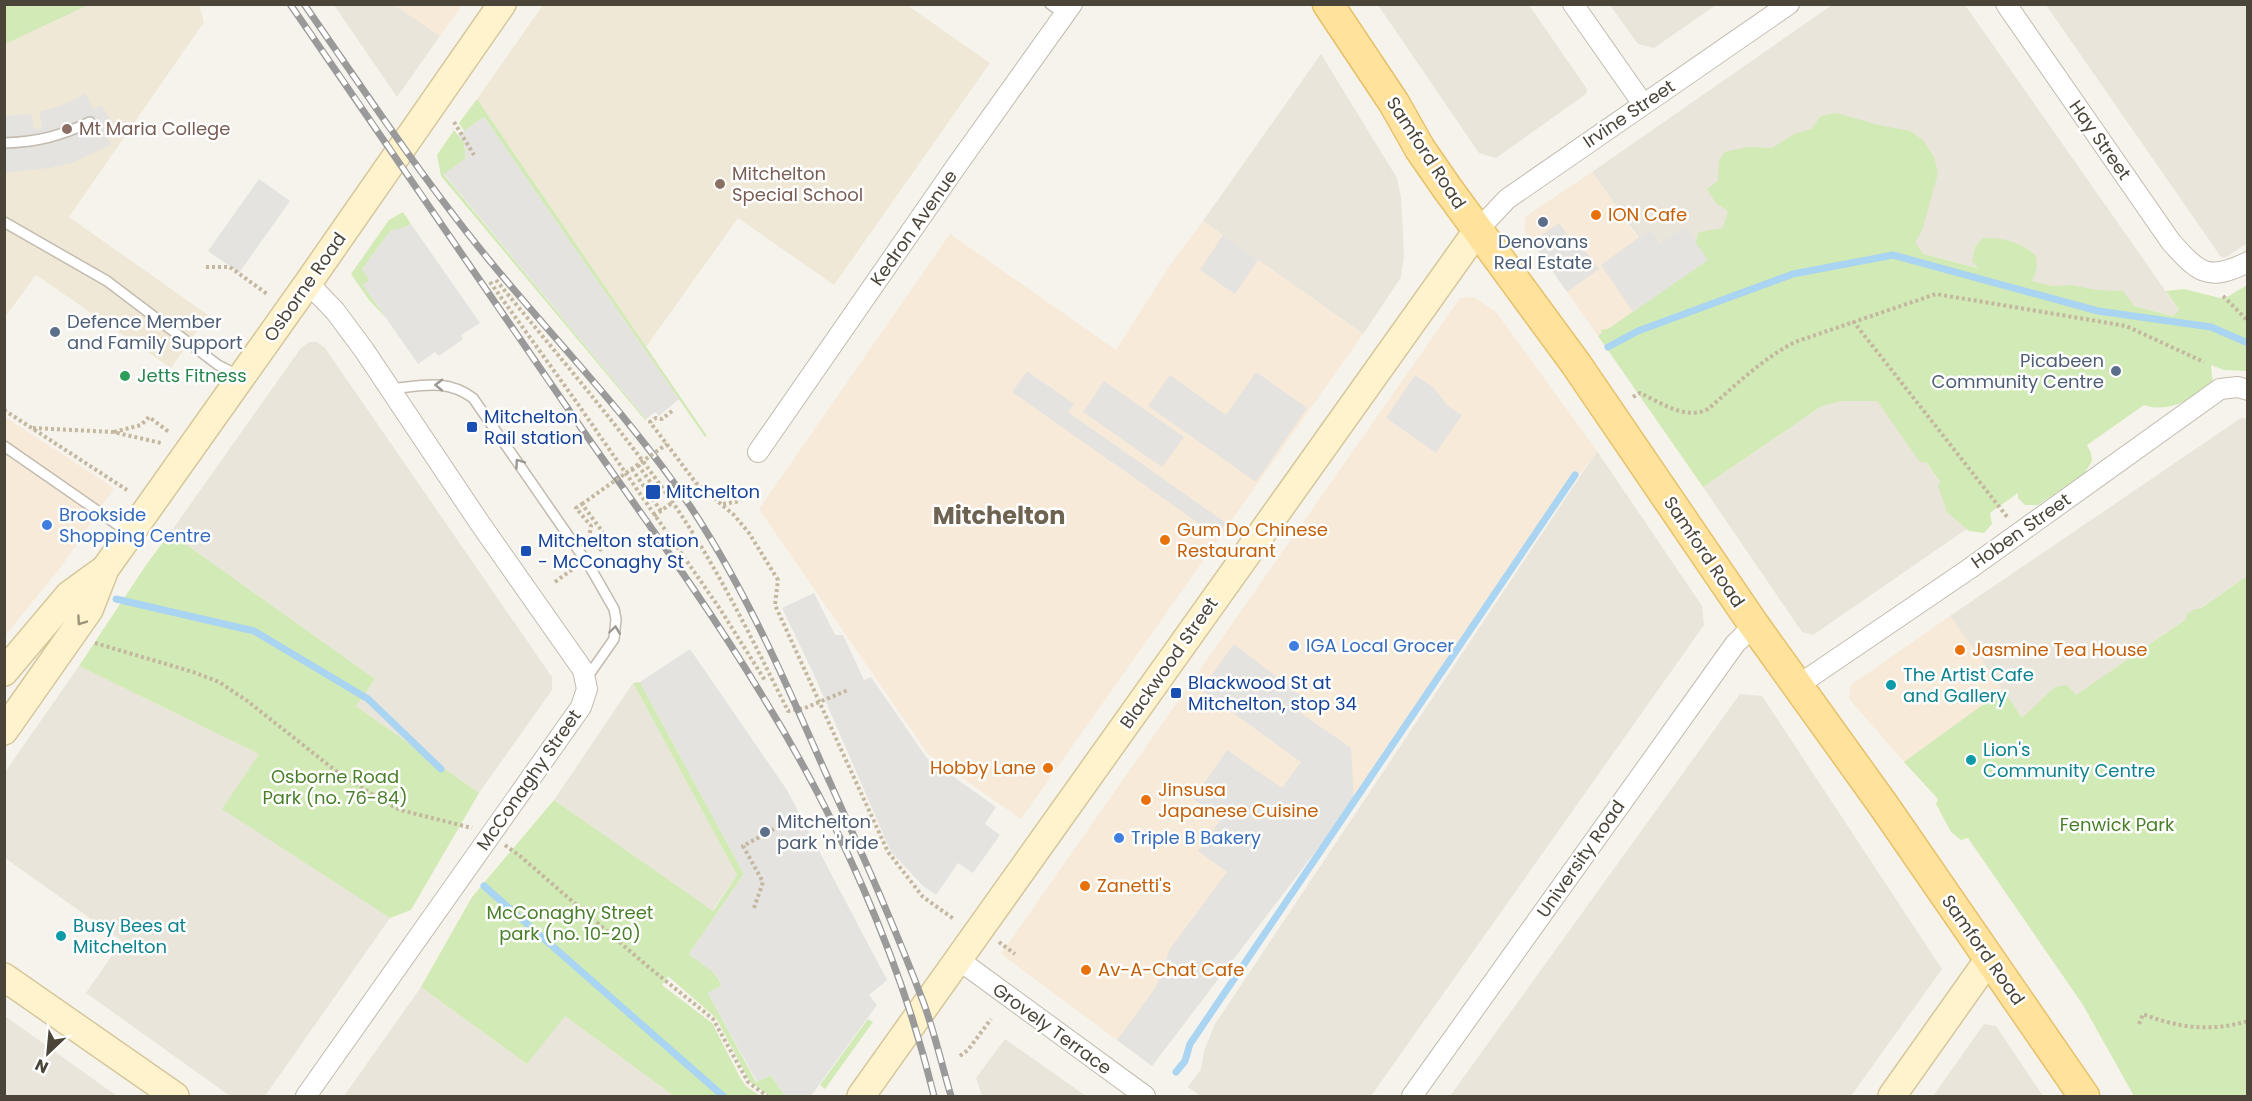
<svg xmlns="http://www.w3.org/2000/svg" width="2252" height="1101" viewBox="0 0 2252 1101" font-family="Poppins,sans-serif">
	<rect width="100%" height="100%" fill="#f6f3ec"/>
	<!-- residential -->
	<path fill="#eae5da" d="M334 5H395L440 36 397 97Z
		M1378 5H1529L1587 89 1586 94 1496 158 1479 153Z
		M1610 5H1716L1654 48 1638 44Z
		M1832 5H1965L2179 310 2174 316 1923 254 1858 162 1710 264 1661 243 1639 238 1592 172Z
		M2046 5H2247V243L2225 258 2221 257Z
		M1321 54 1397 178 1401 197 1404 255 1401 277 1363 334 1203 221Z
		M309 342H317L325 348 552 677V690L479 793 356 706 375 679 170 533 301 348Z
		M1865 377 1971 526 1813 635 1802 632 1703 487Z
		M2241 418 2247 419V576L2029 728 1950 616Z
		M1597 451 1702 606 1704 625 1371 1096H1201L1188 1087 1201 1069 1204 1051 1215 1024Z
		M79 666 259 754 223 809 390 918 265 1096H230L86 993 122 941 5 858V772Z
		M633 683 737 875 712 911 554 800Z
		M1740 694 1762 696 1942 969 1851 1096H1450Z
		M421 987 527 1064 564 1015 674 1096H344Z
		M5 1016 117 1096H5Z
		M1984 1024 1996 1026 2043 1096H1933Z
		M1005 1039 1086 1096H982L976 1078Z"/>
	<!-- commercial -->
	<path fill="#f7ead8" d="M395 5H462L440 36Z
		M1592 172 1638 238 1651 229 1662 243 1685 227 1708 260 1598 336 1524 230 1526 216Z
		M1203 221 1363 334 1021 819 928 754 759 509 950 234 1116 350 1170 265Z
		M1474 297 1496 312 1597 451 1539 528 1354 801 1152 1066 1001 954 1460 298Z
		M5 417 114 488 64 563 5 636Z
		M1950 616 2003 690 1904 762 1849 699 1851 685Z"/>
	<!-- education -->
	<path fill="#efe8d6" d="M5 5H199L204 22 69 217 208 315 171 368 36 275 5 317Z
		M543 5H907L990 63 834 285 738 218 646 347 477 99Z"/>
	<!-- green -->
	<path fill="#d2eab5" d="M5 4H88V5L5 44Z
		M477 99 707 436 705 437 484 117 464 131 459 123Z
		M1837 113 1878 125 1910 131 1923 140 1934 157 1938 173 1922 231 1915 242 1923 254 1978 268 1972 261 1975 247 1983 238C2003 237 2022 242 2036 256L2037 268 2032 281 2053 286 2071 285 2097 290 2123 291 2134 306 2173 316 2179 310 2166 291 2184 289 2224 299 2247 285V371L2224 370 2211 365 2213 385C2192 398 2169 414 2144 405L2087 445 2091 453 2092 461 2084 474 2038 505H2025L2018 498V493L1990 513 1992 524 1984 533 1969 531 1947 512 1938 486 1940 482 1926 462H1920L1877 401H1841L1822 406 1703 487 1598 336 1602 333 1601 330 1608 329 1703 263 1693 249 1699 232 1723 228 1728 211 1716 203 1707 189 1718 181 1719 161 1724 152 1748 147 1772 148 1794 134 1811 129 1821 116Z
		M454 130 464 143 466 158 444 175 646 419 645 420 441 176 437 155Z
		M403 212 411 224 406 227 370 281 363 285 386 318 369 300 351 274 389 220Z
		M170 533 375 679 356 706 479 793 411 910 390 918 222 809 259 754 79 666 146 565Z
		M2247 576V1096H2134L2083 1005 1968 838 1961 840 1951 832 1936 804 1938 799 1904 762 2003 690 2022 718 2055 687 2067 685 2076 695 2186 619 2187 614 2195 609H2200Z
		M640 682 744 874 689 954C700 963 719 972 721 986L708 993 756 1082 771 1075 785 1096H770L750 1082 716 1018 668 976 662 985 712 1023 741 1079 746 1086 760 1096H674L565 1016 527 1064 421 987 472 897 554 800 713 911 737 875 633 683Z
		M868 1019 873 1022 825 1089 820 1085Z"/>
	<!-- parking -->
	<path fill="#e5e3e0" d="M85 94 94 109 102 105 111 121 103 125 111 145 71 163 49 168 5 173 4 116 31 114 34 128 39 130 42 126 39 112 63 105Z
		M484 117 679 399 659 416 655 412 646 419 444 174 466 158 464 143 458 135Z
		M259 179 290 201 239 273 208 251Z
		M1559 223 1570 238 1588 254 1599 269 1567 292 1532 242Z
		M411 224 480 323 461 335 463 339 439 356 435 352 418 364 363 285 369 280 362 269 391 230 406 227Z
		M1685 227 1708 260 1633 312 1601 265 1651 229 1661 243Z
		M1223 235 1258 260 1235 294 1200 270Z
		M1027 371 1074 404 1068 412 1226 523 1217 536 1012 392Z
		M1256 372 1307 408 1256 482 1148 406 1170 375 1226 415Z
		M1415 375 1434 388 1448 406 1462 415 1436 453 1386 418Z
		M1104 381 1184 437 1162 467 1083 412Z
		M814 593 835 635H843L864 680 871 677 926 757 996 807 985 824 1000 835 973 873 958 863 936 895 923 886 891 852 816 679 782 608Z
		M1234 644 1300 695 1292 707 1351 748 1354 801 1152 1066 1117 1040 1156 987 1170 949 1227 872 1198 851 1221 819 1193 799 1227 750 1282 788 1301 762 1201 690Z
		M690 649 787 790 887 980 869 995 877 1005 811 1096H785L771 1075 757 1082 708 993 721 986 720 981 714 973 689 954 744 874 640 682Z"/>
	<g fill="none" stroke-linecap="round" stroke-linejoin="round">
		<!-- stream -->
		<path stroke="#a9d4f2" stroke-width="7" d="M1608 347 1638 331 1793 274 1893 255 2098 311 2211 327 2248 343
			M116 599 254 631 368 699 441 769
			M484 886 723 1096
			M1176 1072 1185 1061 1190 1044 1575 475"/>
		<!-- lane casing -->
		<g stroke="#c2bbae" stroke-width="12">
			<path id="lane" d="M1050 4 1065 15
				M4 143C38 142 60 136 90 122
				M4 222 107 281 218 365 240 376
				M390 389C421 386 446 378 473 398L590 567 614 609 616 619 614 639 586 679
				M4 446 128 532"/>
		</g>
		<!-- street casing -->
		<g stroke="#c2bbae" stroke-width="22">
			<path id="street" d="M1573 4 1643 104
				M2006 4 2171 242C2199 273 2208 282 2248 262
				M1477 231 1507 199 1789 4
				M758 452 957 165 1072 4
				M1797 686 1969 569 2220 389 2238 387 2248 390
				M959 960 1145 1096
				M306 1096 581 707 587 689 583 670 479 522 364 350 335 311 308 283
				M1412 1096 1735 644 1754 625"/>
		</g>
		<!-- secondary casing -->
		<g stroke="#d6c79b" stroke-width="30">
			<path id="secondary" d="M4 672 69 595 105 569
				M4 731 89 610 105 569 308 283 502 4
				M4 977 175 1096
				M861 1096 1477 231
				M1892 1096 1989 959"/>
		</g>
		<!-- primary casing -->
		<g stroke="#e6c16a" stroke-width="33">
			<path id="primary" d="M1328 4 1394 103 1420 149 1447 188 1576 364 1754 625 1884 806 2084 1096"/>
		</g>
		<!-- path -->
		<path stroke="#c4b79f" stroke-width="4" stroke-dasharray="3 3" stroke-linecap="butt" d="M454 122 474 155
			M206 267H230L267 294
			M496 280C555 352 617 423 671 500 717 566 752 639 788 711L805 708 848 690
			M490 282 575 400 720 609 766 682
			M2223 296 2248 321
			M1853 321 2008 518
			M1633 397 1640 393C1660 402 1686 421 1708 409 1736 385 1762 359 1795 342L1936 294 2126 326 2204 362
			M4 410 127 490
			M672 411 662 419 656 418 650 422 696 483 734 515 749 533 778 580 775 605 888 852 923 897 954 919
			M33 428 113 432 161 443
			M114 432 141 425 149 417 169 432
			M638 465 656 490
			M632 469 661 511
			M723 504 741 501
			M654 516 673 502
			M589 539 591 526 576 508 582 504 610 542 597 552
			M555 582 574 568
			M95 643 193 672 219 682 246 700 336 771 378 798 400 810 472 828
			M505 845 520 856 646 965 713 1019 748 1082 767 1096
			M754 908 763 882 743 846 774 829
			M999 942 1015 954
			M2139 1024 2143 1014C2178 1028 2212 1032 2248 1021
			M960 1056 968 1050 991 1019"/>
		<!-- lane -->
		<use href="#lane" stroke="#fff" stroke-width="9"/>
		<!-- street -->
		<use href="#street" stroke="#fff" stroke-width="20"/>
		<!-- secondary -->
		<use href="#secondary" stroke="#fff3cd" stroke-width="27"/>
		<!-- primary -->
		<use href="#primary" stroke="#ffe39c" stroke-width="30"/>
		<!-- rail casing -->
		<g stroke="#9a9a9a" stroke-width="7">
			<path id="rail" d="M290 4C389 147 486 290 584 432 644 518 706 603 760 692 836 814 900 956 934 1096
				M304 4C363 89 420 175 485 255 554 340 632 418 692 509 746 591 784 678 823 767 858 845 894 924 924 1004 935 1034 942 1066 951 1096"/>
		</g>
		<!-- rail -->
		<use href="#rail" stroke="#fff" stroke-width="4.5" stroke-dasharray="14" stroke-linecap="butt"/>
		<!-- path-bridge -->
		<path stroke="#c4b79f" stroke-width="4" stroke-dasharray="3 3" stroke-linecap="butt" d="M582 504 667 444"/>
	</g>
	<!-- one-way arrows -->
	<defs><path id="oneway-chevron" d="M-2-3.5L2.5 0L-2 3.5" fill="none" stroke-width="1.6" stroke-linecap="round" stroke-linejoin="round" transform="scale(1.5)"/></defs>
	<g stroke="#9c9892">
		<use href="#oneway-chevron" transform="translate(439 385) rotate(-179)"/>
		<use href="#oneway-chevron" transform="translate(519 463) rotate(-125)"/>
		<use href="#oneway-chevron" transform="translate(615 630) rotate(-82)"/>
	</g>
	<use stroke="#9c937c" href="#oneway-chevron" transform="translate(81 621) rotate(125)"/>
	<!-- markers -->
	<g fill="#8d6e63" stroke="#fff" stroke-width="2">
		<circle cx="67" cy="129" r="6"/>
		<circle cx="720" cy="184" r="6"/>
	</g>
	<g fill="#e8710a" stroke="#fff" stroke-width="2">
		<circle cx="1596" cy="215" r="6"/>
		<circle cx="1165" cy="540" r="6"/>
		<circle cx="1960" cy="650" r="6"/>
		<circle cx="1048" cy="768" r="6"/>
		<circle cx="1146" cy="800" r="6"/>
		<circle cx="1085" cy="886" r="6"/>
		<circle cx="1086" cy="970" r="6"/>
	</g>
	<g fill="#5c6f8a" stroke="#fff" stroke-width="2">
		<circle cx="1543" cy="222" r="6"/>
		<circle cx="55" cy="332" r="6"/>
		<circle cx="2116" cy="371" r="6"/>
		<circle cx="765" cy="832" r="6"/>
	</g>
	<circle fill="#2e9e5b" stroke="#fff" stroke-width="2" cx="125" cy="376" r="6"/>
	<g fill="#1a4fb4" stroke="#fff" stroke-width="2">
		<rect x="466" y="421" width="12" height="12" rx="3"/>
		<rect x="645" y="484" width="16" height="16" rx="3"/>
		<rect x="520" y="545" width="12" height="12" rx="3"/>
		<rect x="1170" y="687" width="12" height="12" rx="3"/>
	</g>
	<g fill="#3f7fe0" stroke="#fff" stroke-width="2">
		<circle cx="47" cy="525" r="6"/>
		<circle cx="1294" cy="646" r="6"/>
		<circle cx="1119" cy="838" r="6"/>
	</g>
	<g fill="#0f9aa8" stroke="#fff" stroke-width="2">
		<circle cx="1891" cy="685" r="6"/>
		<circle cx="1971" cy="760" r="6"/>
		<circle cx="61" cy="936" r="6"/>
	</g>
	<g text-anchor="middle" stroke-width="5" stroke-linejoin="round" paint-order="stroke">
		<!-- street labels -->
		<g font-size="18" fill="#4b4439" stroke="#fff">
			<text transform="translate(1629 114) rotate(-34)" y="6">Irvine Street</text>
			<text transform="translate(2100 140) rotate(55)" y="6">Hay Street</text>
			<text transform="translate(1426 153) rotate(57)" y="6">Samford Road</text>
			<text transform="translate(914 228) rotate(-55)" y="6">Kedron Avenue</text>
			<text transform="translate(305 287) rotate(-55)" y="6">Osborne Road</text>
			<text transform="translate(2021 531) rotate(-35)" y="6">Hoben Street</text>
			<text transform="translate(1704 552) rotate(56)" y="6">Samford Road</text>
			<text transform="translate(1169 663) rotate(-55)" y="6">Blackwood Street</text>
			<text transform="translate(529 780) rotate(-55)" y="6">McConaghy Street</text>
			<text transform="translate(1581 859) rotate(-55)" y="6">University Road</text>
			<text transform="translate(1983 950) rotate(55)" y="6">Samford Road</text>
			<text transform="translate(1052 1029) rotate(36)" y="6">Grovely Terrace</text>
		</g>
		<!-- education labels -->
		<g font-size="18" fill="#785e54" stroke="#fff" text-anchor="start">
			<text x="79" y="135">Mt Maria College</text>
			<text x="732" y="180">Mitchelton<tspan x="732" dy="21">Special School</tspan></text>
		</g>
		<!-- food labels -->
		<g font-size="18" fill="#c56008" stroke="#fff" text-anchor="start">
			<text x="1608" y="221">ION Cafe</text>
			<text x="1177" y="536">Gum Do Chinese<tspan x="1177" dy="21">Restaurant</tspan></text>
			<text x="1972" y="656">Jasmine Tea House</text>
			<text x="1036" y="774" text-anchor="end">Hobby Lane</text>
			<text x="1158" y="796">Jinsusa<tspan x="1158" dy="21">Japanese Cuisine</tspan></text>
			<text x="1097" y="892">Zanetti's</text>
			<text x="1098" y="976">Av-A-Chat Cafe</text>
		</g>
		<!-- service labels -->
		<g font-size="18" fill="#4e5e75" stroke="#fff" text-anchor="start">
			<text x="1543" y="248" text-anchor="middle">Denovans<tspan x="1543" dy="21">Real Estate</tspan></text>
			<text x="67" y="328">Defence Member<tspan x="67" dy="21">and Family Support</tspan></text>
			<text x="2104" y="367" text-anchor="end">Picabeen<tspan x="2104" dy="21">Community Centre</tspan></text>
			<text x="777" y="828">Mitchelton<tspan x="777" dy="21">park 'n' ride</tspan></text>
		</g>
		<!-- leisure labels -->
		<g font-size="18" fill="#27864d" stroke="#fff" text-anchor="start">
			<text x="137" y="382">Jetts Fitness</text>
		</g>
		<!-- transit labels -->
		<g font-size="18" fill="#164399" stroke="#fff" text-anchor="start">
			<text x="484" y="423">Mitchelton<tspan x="484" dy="21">Rail station</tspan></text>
			<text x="666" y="498">Mitchelton</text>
			<text x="538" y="547">Mitchelton station<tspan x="538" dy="21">- McConaghy St</tspan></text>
			<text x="1188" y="689">Blackwood St at<tspan x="1188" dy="21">Mitchelton, stop 34</tspan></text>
		</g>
		<!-- shop labels -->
		<g font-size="18" fill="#366cbe" stroke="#fff" text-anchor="start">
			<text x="59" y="521">Brookside<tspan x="59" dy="21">Shopping Centre</tspan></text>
			<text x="1306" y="652">IGA Local Grocer</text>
			<text x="1131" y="844">Triple B Bakery</text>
		</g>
		<!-- culture labels -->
		<g font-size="18" fill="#0d838f" stroke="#fff" text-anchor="start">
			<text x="1903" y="681">The Artist Cafe<tspan x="1903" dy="21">and Gallery</tspan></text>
			<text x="1983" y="756">Lion's<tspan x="1983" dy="21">Community Centre</tspan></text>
			<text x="73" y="932">Busy Bees at<tspan x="73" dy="21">Mitchelton</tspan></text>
		</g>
		<!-- park labels -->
		<g font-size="18" fill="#4a7f2a" stroke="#fff">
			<text x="335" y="783">Osborne Road<tspan x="335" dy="21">Park (no. 76-84)</tspan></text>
			<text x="2117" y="831">Fenwick Park</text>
			<text x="570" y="919">McConaghy Street<tspan x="570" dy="21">park (no. 10-20)</tspan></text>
		</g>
		<!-- district labels -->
		<g font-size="24" font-weight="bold" fill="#6e6250" stroke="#fff">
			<text x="999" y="524">Mitchelton</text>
		</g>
	</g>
	<!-- border -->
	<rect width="2252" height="1101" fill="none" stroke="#4b4439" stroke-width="12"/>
	<!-- north arrow -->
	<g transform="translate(48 1053) rotate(206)" stroke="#ffffff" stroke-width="4.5" paint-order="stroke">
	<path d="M0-4.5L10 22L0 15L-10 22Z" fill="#4b4439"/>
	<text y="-9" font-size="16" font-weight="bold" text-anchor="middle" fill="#4b4439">N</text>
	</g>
</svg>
